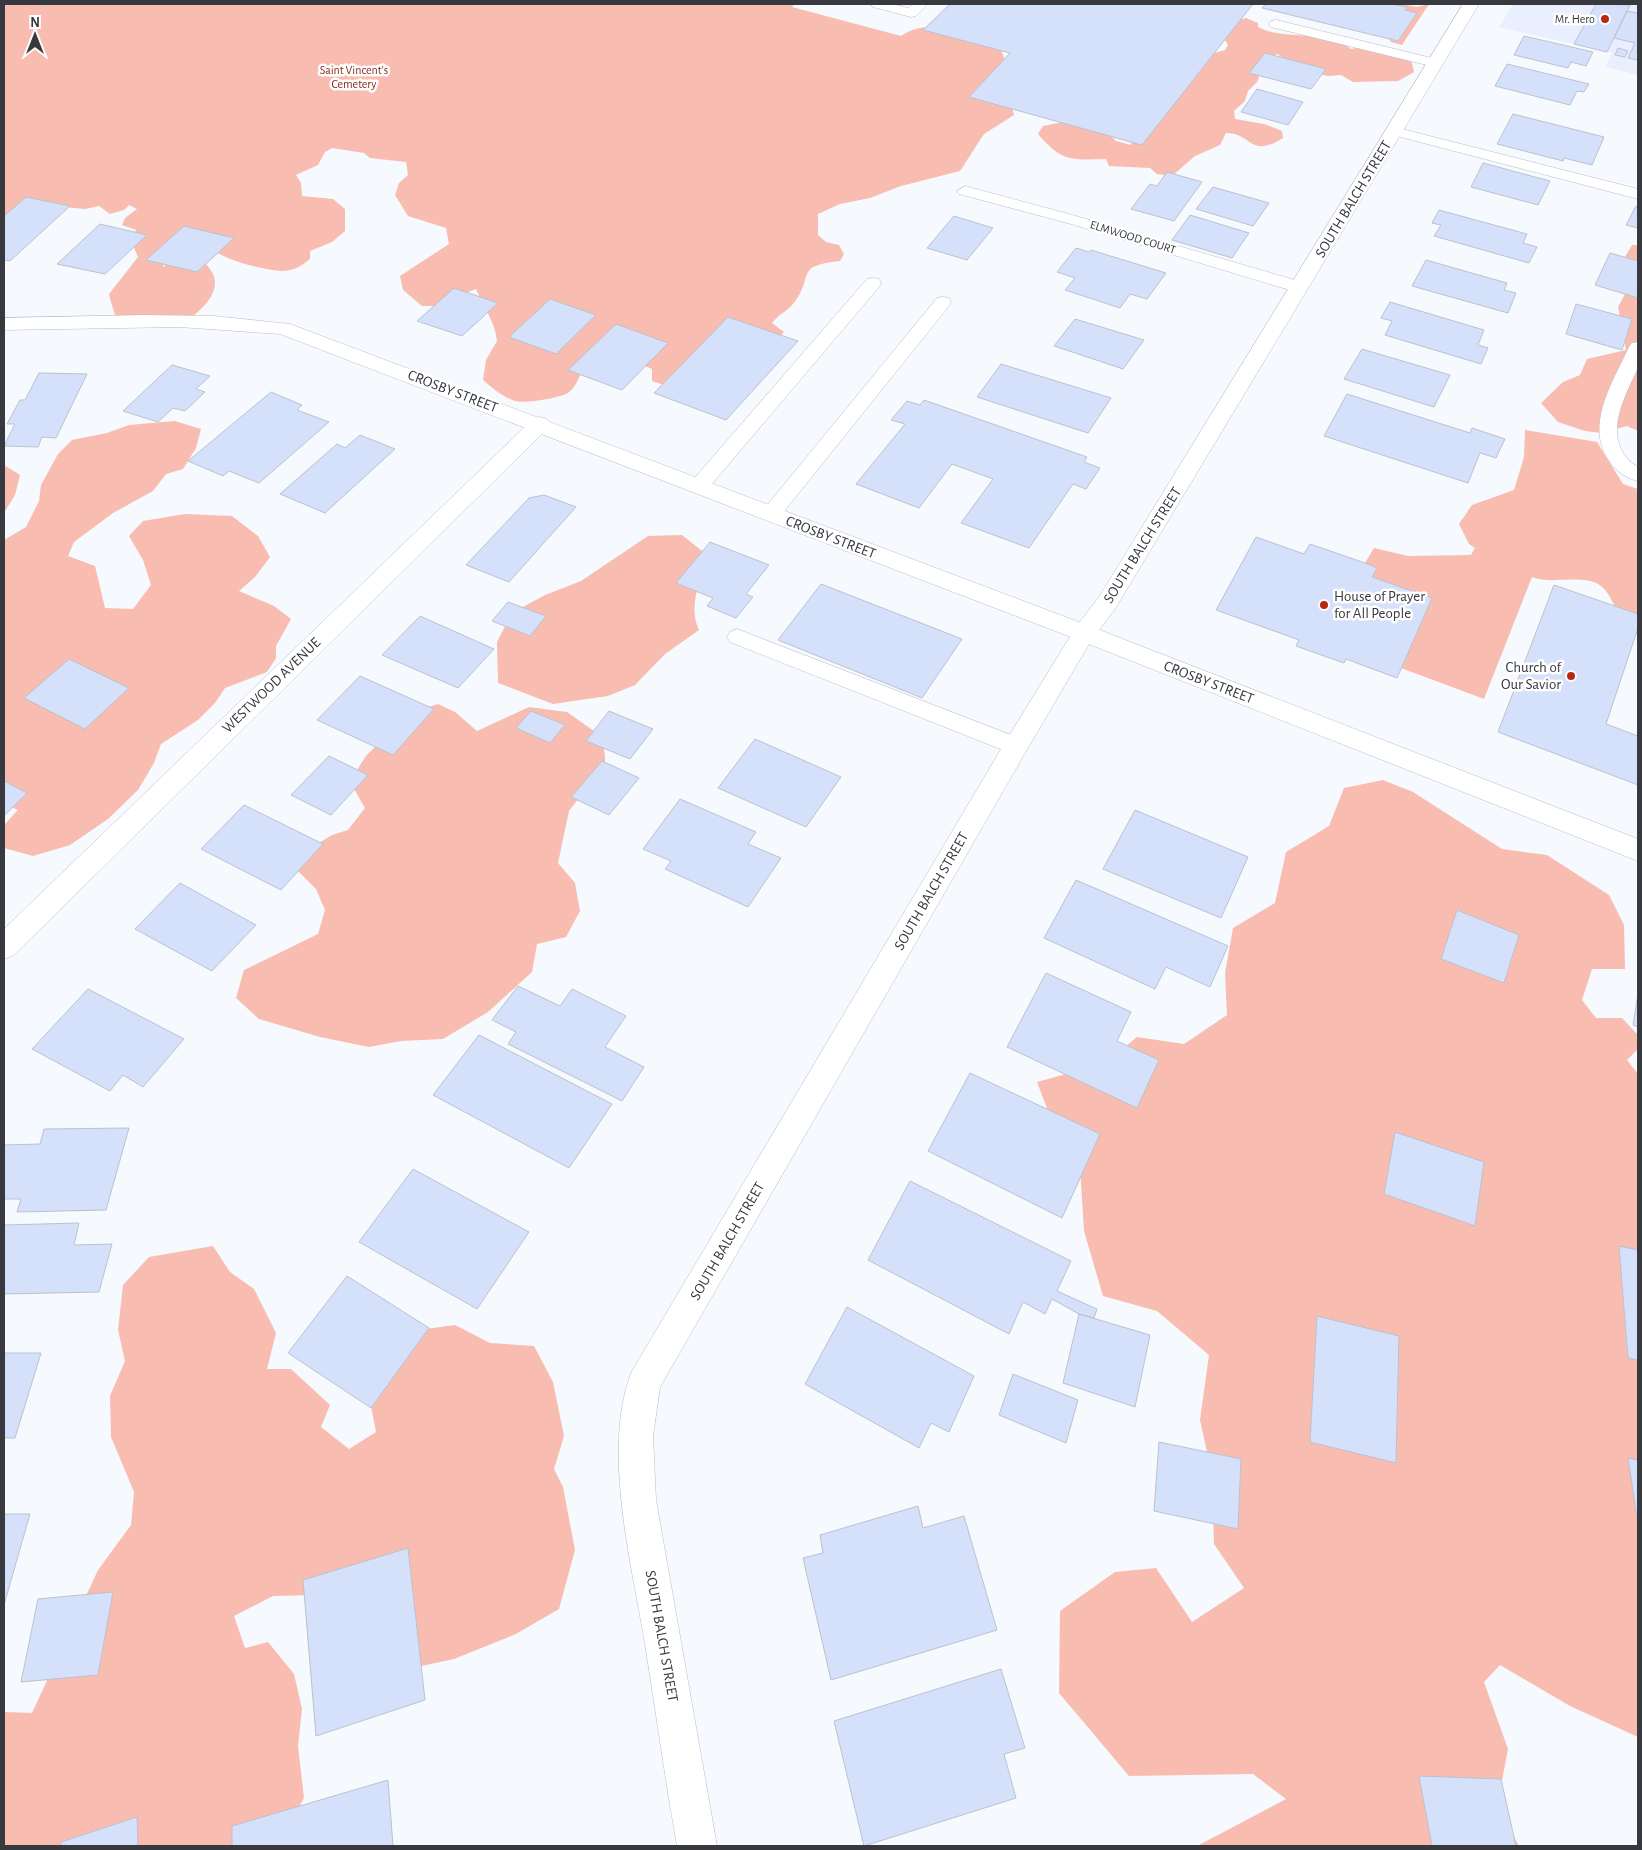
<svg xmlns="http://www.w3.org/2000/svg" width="1642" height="1850" viewBox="0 0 1642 1850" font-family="'Alegreya Sans',sans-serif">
	<rect width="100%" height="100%" fill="#f6f9fe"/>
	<!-- built -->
	<path fill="#e9efff" d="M1513 4H1638V75L1605 67 1612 53 1499 27Z"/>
	<!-- green -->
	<path fill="#f8bdb0" d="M4 4H795L792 7 901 36C928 16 967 34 997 42 1009 60 1009 93 1014 115L984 134 960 171 901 186 870 198 840 204 818 214V235L826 242 839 245 844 254 840 261C792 266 816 276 793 304 787 311 778 315 772 323L784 332 777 340 672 388 652 381V369L631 360 585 363C581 372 577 387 568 393 560 398 524 404 515 401 503 397 492 388 483 380L486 360 497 341C495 321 483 307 476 289L458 296 440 306H422L403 290 400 276 449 244 446 228 408 216 395 195 399 183 408 175 406 162 370 158 364 153 332 148 325 152 318 165 296 175 301 183 302 196 333 199 345 209V231L332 242 310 251V259C302 266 293 271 282 271 264 270 228 261 215 251L164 259 163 267 179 258H201C205 263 210 268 213 274 222 295 197 314 182 324L156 319 124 328 116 325C116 313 111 305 109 294L138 257 131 241 136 230 122 225 125 218 137 209 129 205 124 210 110 214 99 206 85 209 63 207 4 235Z
		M1401 4 1417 7 1429 4 1402 45 1391 42 1389 39 1398 41 1416 13 1405 10 1400 6Z
		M1246 18 1258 23V27C1287 42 1325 28 1351 49L1362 47 1400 51 1412 63 1414 72 1398 81 1353 82 1341 75 1328 76 1304 71 1277 54 1264 60 1261 72 1257 82 1248 91 1245 101 1234 111 1235 119 1264 124 1282 131 1283 138C1250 159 1252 133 1226 133L1220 145 1195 156 1172 176 1157 174 1150 168 1109 166 1106 159C1071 160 1062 162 1038 134L1043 126 1074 120 1100 124 1116 141 1131 145 1133 134 1200 57 1225 50 1228 45 1222 35 1233 22Z
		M1632 245H1638V431L1627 426 1601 433 1585 431 1558 422 1541 403 1563 382 1580 375 1587 359 1626 350 1618 307 1625 294 1637 285 1622 262Z
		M175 421 201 429 196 448 183 469 166 474 153 491 113 513 74 542 68 556 95 566 105 608 133 609 151 585 143 560 129 536 143 521 185 514 232 516 258 536 270 557 255 577 239 591 274 606 291 619 276 646V658L267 672 225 688 215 703 198 720 161 744 154 763 138 790 108 819 70 845 33 856 4 848V825L18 810 9 806 4 799V540L26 527 39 501 41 485 58 454 72 440 107 433 129 425Z
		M1525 430 1597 442 1623 484 1638 489V636C1632 630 1624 623 1620 616 1613 605 1610 591 1598 584 1580 574 1550 585 1532 577L1484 699 1401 668 1432 598 1372 577 1377 568 1365 563 1374 548 1408 556 1471 555 1475 548 1469 544 1459 524 1472 505 1514 490 1524 457Z
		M4 465 20 475 15 495 4 513Z
		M682 535 707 555C702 581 687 604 699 630L665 654 635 685 608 696 553 704 498 683 497 642 512 613 545 595 581 581 648 536Z
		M438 704 455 712 477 731 529 707 567 712 601 736 605 755V772L585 790 569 811 558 863 575 883 580 911 566 937 537 944 532 972 488 1012 443 1039 401 1041 369 1047 320 1037 259 1019 236 998 244 970 318 934 325 910 316 889 294 867 309 849 332 835 348 830 365 808 350 782 365 757 407 714Z
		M1383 780 1413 792 1502 849 1547 855 1609 895 1624 925 1625 969H1592L1582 1000 1596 1018H1622L1638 1035V1049L1627 1060 1638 1074V1737L1570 1706 1500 1665 1484 1682 1508 1749 1497 1807 1519 1846H1197L1286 1799 1253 1774 1129 1776 1059 1693 1060 1611 1115 1572 1156 1568 1192 1622 1244 1588 1214 1544 1212 1475 1200 1420 1209 1355 1157 1311 1103 1296 1084 1231 1079 1151 1053 1124 1037 1082 1106 1063 1137 1037 1184 1044 1227 1015 1225 973 1233 928 1275 903 1286 852 1329 826 1344 788Z
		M213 1246 230 1272 254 1289 276 1333 267 1369H291L330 1405 321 1427 349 1449 376 1432 368 1390 404 1332 455 1325 490 1343 534 1346 553 1382 564 1436 554 1469 563 1487 575 1550 559 1609 516 1634 454 1659 384 1674 317 1595 273 1596 234 1616 245 1648 268 1642 294 1674 302 1709 298 1746 304 1798 293 1818 277 1836 286 1846H4V1712L32 1713 98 1570 131 1525 134 1492 111 1437 110 1396 125 1361 118 1330 123 1285 149 1257Z"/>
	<!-- building -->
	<path fill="#d5e0fb" stroke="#bcc1cd" d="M950 4H1253L1142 145 969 97 1010 53 923 30Z
		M1266 4H1392L1407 7 1405 10 1417 13 1398 41 1262 8Z
		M1596 4 1630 5 1607 52 1574 44Z
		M1627 11 1638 13V60L1628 58 1635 43 1614 38Z
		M1524 36 1593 52 1586 66 1571 62 1568 68 1514 55Z
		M1618 48 1628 51 1625 57 1615 55Z
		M1265 53 1326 69 1311 89 1249 73Z
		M1507 64 1589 84 1584 92 1577 91 1570 105 1495 86Z
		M1257 89 1303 102 1288 125 1241 112Z
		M1513 114 1604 137 1592 165 1564 158 1563 161 1497 144Z
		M1483 163 1550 181 1538 205 1471 187Z
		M1167 172 1202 182 1174 221 1131 209 1150 184 1157 186Z
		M1213 187 1269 203 1253 226 1196 209Z
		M26 197 70 206 10 261 4 260V216Z
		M1636 206 1638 207V228L1626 225Z
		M1439 210 1527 234 1523 243 1537 247 1529 263 1434 236 1441 225 1432 223Z
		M1190 215 1249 233 1232 258 1172 240Z
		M954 216 993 228 967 260 927 248Z
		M100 224 147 235 105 274 57 264Z
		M184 226 234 238 197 272 146 260Z
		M1076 248 1089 252 1091 250 1166 273 1147 299 1130 294 1120 308 1065 290 1075 278 1057 272Z
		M1610 253 1638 261V298L1595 285Z
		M1426 260 1507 283 1504 290 1516 293 1508 313 1412 286Z
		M454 288 498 303 462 336 417 321Z
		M550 299 596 315 556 354 509 337Z
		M1390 302 1484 330 1478 345 1488 348 1481 364 1385 335 1392 321 1381 318Z
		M1576 304 1632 319 1622 350 1566 334Z
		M728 317 798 341 726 420 654 393Z
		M1075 319 1144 340 1123 369 1054 346Z
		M616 324 668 343 622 390 568 370Z
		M1362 349 1450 375 1434 407 1344 379Z
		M1001 364 1111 398 1088 433 977 397Z
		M172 365 210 376 196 389 205 392 185 411 173 408 158 422 123 411Z
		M39 373 87 374 56 438 42 437 38 447 4 446 15 424H7L20 400H25Z
		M271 392 302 405 297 410 329 422 259 483 229 471 223 476 188 461Z
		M1347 394 1470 433 1472 428 1505 439 1496 458 1480 453 1468 483 1324 436Z
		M924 400 1087 457 1084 462 1100 468 1086 489 1073 484 1029 548 961 523 993 479 952 464 919 508 856 484 905 424 891 420 907 401 920 405Z
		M360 435 395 449 325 513 280 494 337 444 345 448Z
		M544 495 576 507 509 582 466 565 529 498Z
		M1256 537 1304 554 1310 544 1365 563 1377 568 1372 577 1432 598 1397 678 1346 659 1344 663 1324 656 1296 646 1299 640 1216 610Z
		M710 542 769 565 746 594 753 597 736 618 707 606 713 598 676 583Z
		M821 584 962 639 922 698 778 640Z
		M1554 585 1638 614V628L1606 724 1638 736V785L1498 732Z
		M508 602 546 616 530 636 492 621Z
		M420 616 494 649 458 688 382 655Z
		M69 659 129 688 85 729 24 698Z
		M360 676 434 709 393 755 317 720Z
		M531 711 565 725 550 743 516 728Z
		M609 711 653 729 630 759 586 741Z
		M755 739 841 777 806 827 718 788Z
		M329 756 368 775 331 815 291 795Z
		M602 761 639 778 609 815 571 797Z
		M4 781 27 793 4 816Z
		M680 799 756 832 748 844 781 858 748 907 665 869 671 861 643 849Z
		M244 805 323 844 281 890 201 849Z
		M1135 810 1248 857 1221 918 1103 869Z
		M1076 880 1228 946 1210 987 1166 967 1155 989 1044 938Z
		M180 883 256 925 212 971 135 929Z
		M1457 910 1519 935 1504 983 1441 959Z
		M1046 973 1131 1012 1117 1041 1159 1060 1137 1108 1007 1047Z
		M518 986 560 1006 572 989 626 1016 605 1047 644 1067 622 1101 508 1044 516 1032 492 1020Z
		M88 989 184 1039 143 1087 123 1075 110 1091 32 1049Z
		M1638 994V1027L1633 1025Z
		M479 1035 612 1104 569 1168 433 1095Z
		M970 1073 1100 1134 1062 1218 928 1151Z
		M129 1128 106 1210 17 1212 21 1199H4V1145L40 1144 44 1129Z
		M1395 1132 1484 1162 1475 1226 1384 1194Z
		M413 1169 529 1232 477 1309 359 1242Z
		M910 1181 1071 1261 1057 1291 1097 1309 1094 1318 1079 1314 1052 1299 1045 1314 1023 1302 1009 1334 868 1260Z
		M79 1223 74 1245 112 1244 99 1292 4 1294V1225Z
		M1619 1246 1638 1250V1360L1628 1358Z
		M347 1276 429 1328 371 1408 288 1353Z
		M847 1307 974 1376 949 1432 931 1423 919 1448 805 1384Z
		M1079 1314 1150 1335 1135 1407 1063 1383Z
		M1317 1316 1399 1336 1396 1463 1310 1442Z
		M4 1353H41L15 1438H4Z
		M1013 1374 1078 1400 1066 1443 999 1415Z
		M1159 1442 1241 1459 1238 1529 1154 1511Z
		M1628 1458 1638 1460V1524Z
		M918 1506 923 1528 964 1516 997 1630 831 1680 803 1558 823 1553 820 1535Z
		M4 1514H30L4 1605Z
		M408 1548 425 1700 316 1736 303 1580Z
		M113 1592 98 1675 21 1682 38 1599Z
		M1001 1669 1025 1748 1004 1754 1016 1798 864 1846 834 1721Z
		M1419 1776 1501 1779 1516 1846H1432Z
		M388 1780 393 1846H232V1826Z
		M137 1817 138 1846H61V1842Z"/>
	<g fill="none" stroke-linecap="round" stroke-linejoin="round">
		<!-- lane casing -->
		<g stroke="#b8bdc9" stroke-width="1">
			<path id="lane" d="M871 4H892L908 8 913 4H928L916 16 911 17 873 7Z
				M1276 20 1440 60 1442 63 1435 67 1271 27 1269 24 1271 21Z
				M1394 127 1638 189V199L1389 134 1387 131Z
				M965 186 1083 218 1305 283 1307 287 1305 291H1293L1071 224 959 194 957 191Z
				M873 278 879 279 881 283 879 287 706 491 699 492 692 491 690 486 692 481 867 279Z
				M943 297 949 298 951 302 949 306 778 519 771 521 764 519 761 514 764 509 937 298Z
				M1638 342C1638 348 1640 358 1638 365 1637 372 1632 380 1629 387 1616 415 1607 448 1638 467V481C1625 478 1615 470 1608 459 1585 424 1614 380 1629 347L1632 343Z
				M737 629 1024 740 1027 746 1024 752 1016 754 1008 752 730 642 727 637 730 632Z"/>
		</g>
		<!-- street casing -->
		<g stroke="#b8bdc9" stroke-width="1">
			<path id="street" d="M1463 4H1479L1115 609 1092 639 1025 753 660 1387 653 1436 656 1500 717 1846H677C665 1779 656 1712 645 1644 632 1565 601 1447 632 1371L1007 739 1076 627 1099 597Z
				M540 417 547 419 551 424 547 429 14 955 4 959V929L533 419Z"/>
		</g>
		<!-- secondary casing -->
		<g stroke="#b8bdc9" stroke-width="1">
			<path id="secondary" d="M144 315 214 316 290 324 1092 627 1638 839V861L1076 639 280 334 179 327 4 330V318Z"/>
		</g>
		<!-- lane -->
		<use href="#lane" fill="#fff" fill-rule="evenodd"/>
		<!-- street -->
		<use href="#street" fill="#fff" fill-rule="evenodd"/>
		<!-- secondary -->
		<use href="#secondary" fill="#fff" fill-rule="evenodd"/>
	</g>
	<!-- markers -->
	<g fill="#b5290f" stroke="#fff" stroke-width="2">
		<circle cx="1605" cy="19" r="5"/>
		<circle cx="1324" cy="605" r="5"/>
		<circle cx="1571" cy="676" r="5"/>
	</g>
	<g text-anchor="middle" stroke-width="5" stroke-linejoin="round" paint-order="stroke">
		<!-- far-poi labels -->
		<g font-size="12" fill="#37393e" stroke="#fff" text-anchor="end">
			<text x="1595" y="23">Mr. Hero</text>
		</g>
		<!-- far-park labels -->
		<g font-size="12" fill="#872b1a" stroke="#fff">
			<text x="354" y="74">Saint Vincent's<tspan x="354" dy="14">Cemetery</tspan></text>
		</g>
		<!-- far-street labels -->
		<g font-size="12" fill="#37393e" stroke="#fff">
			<text transform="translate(1133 237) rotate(17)" y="4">ELMWOOD COURT</text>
		</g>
		<!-- street labels -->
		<g font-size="15" fill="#37393e" stroke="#fff">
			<text transform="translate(1353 199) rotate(-59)" y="5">SOUTH BALCH STREET</text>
			<text transform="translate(453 391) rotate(21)" y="5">CROSBY STREET</text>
			<text transform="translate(831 537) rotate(21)" y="5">CROSBY STREET</text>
			<text transform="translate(1142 545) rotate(-58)" y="5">SOUTH BALCH STREET</text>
			<text transform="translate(1209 682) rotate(21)" y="5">CROSBY STREET</text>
			<text transform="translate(271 685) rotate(-44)" y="5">WESTWOOD AVENUE</text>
			<text transform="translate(931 891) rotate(-60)" y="5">SOUTH BALCH STREET</text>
			<text transform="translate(727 1241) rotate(-60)" y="5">SOUTH BALCH STREET</text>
			<text transform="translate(662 1636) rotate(80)" y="5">SOUTH BALCH STREET</text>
		</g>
		<!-- poi labels -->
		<g font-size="15" fill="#37393e" stroke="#fff" text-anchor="start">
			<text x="1334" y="601">House of Prayer<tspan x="1334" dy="17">for All People</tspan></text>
			<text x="1561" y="672" text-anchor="end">Church of<tspan x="1561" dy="17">Our Savior</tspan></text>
		</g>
	</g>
	<!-- border -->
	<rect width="1642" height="1850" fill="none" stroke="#37393e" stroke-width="10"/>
	<!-- north arrow -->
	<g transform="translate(35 35)" stroke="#ffffff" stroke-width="4" paint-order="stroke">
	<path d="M0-4L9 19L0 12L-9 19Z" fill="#37393e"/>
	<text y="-8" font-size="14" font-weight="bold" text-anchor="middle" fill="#37393e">N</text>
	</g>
</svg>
